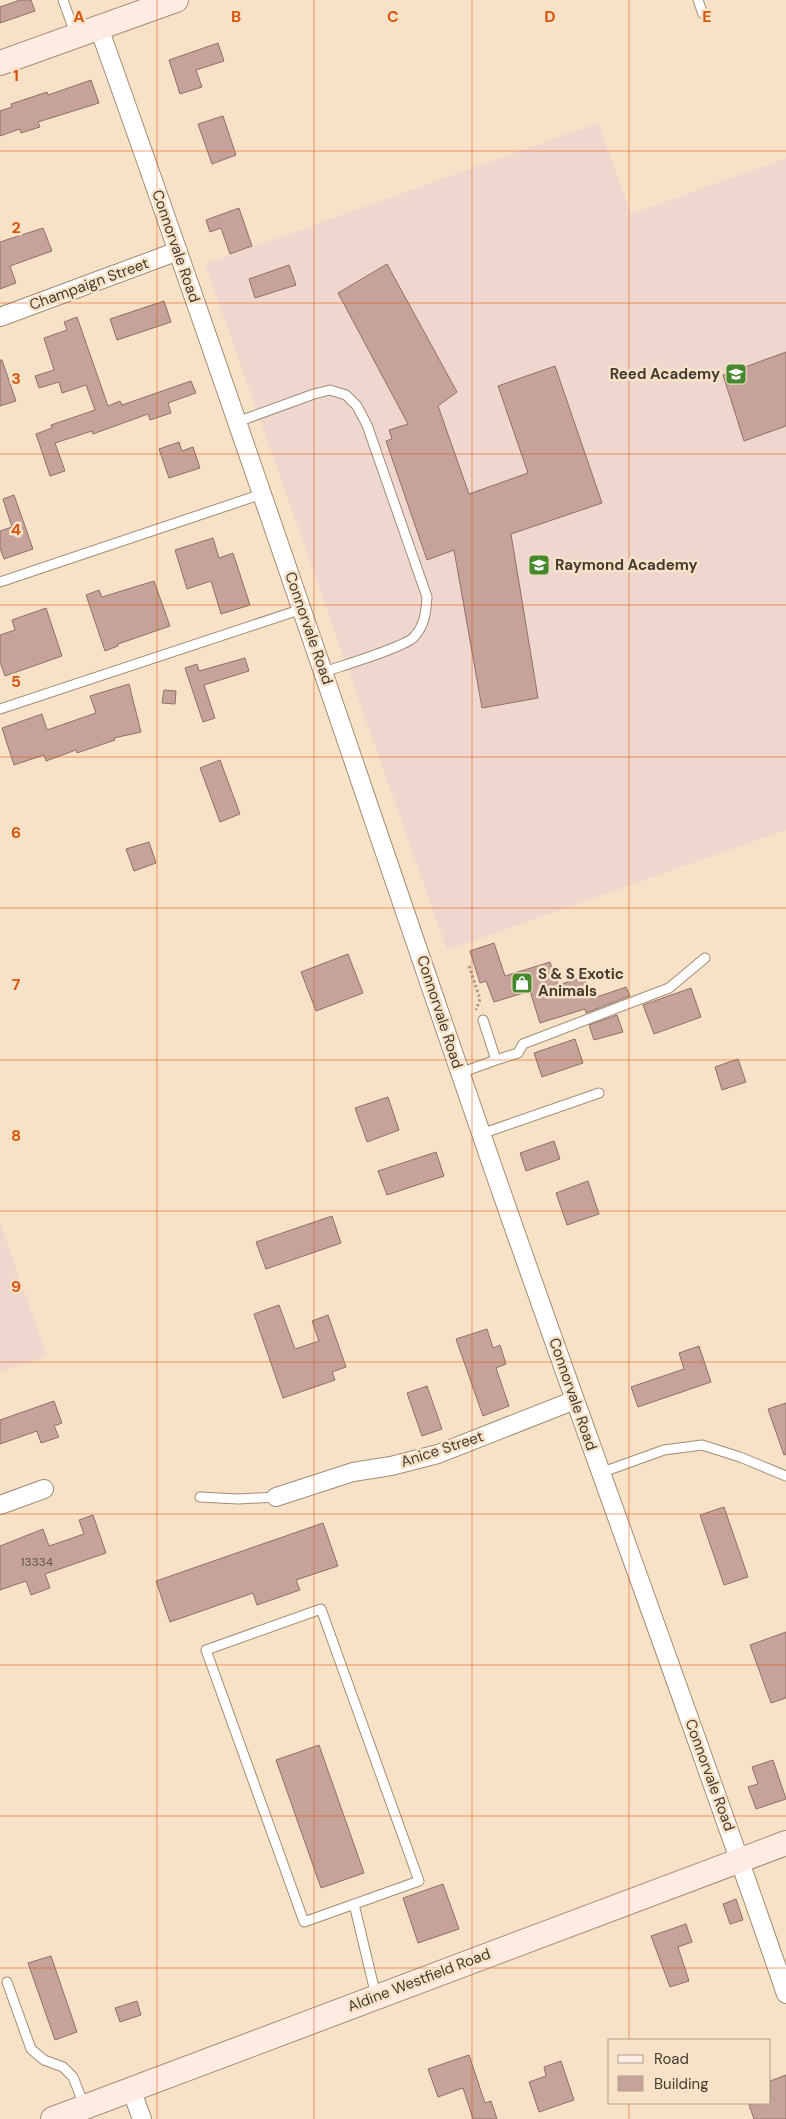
<svg xmlns="http://www.w3.org/2000/svg" width="786" height="2119" viewBox="0 0 786 2119" font-family="'DM Sans',sans-serif">
	<rect width="100%" height="100%" fill="#f8e2c7"/>
	<!-- education -->
	<path fill="#efd6ce" d="M598 123 631 214 786 158V830L447 950 205 264Z
		M0 1223 47 1356 0 1372Z"/>
	<!-- building -->
	<path fill="#c5a29a" stroke="#917069" d="M20 0H31L35 11 0 23V7Z
		M218 43 224 61 196 70 202 87 180 94 169 60Z
		M91 80 99 103 38 122 40 127 21 133 20 129 0 136V111L12 107 11 104 47 92 48 95Z
		M223 116 236 155 212 164 198 124Z
		M239 208 252 246 230 254 221 228 210 232 206 220Z
		M43 228 52 251 10 266 16 283 0 289V242Z
		M387 264 457 392 438 406 469 494 528 473 498 386 555 366 602 503 511 534 538 698 482 708 454 550 427 560 386 441 392 439 389 430 408 424 338 293Z
		M289 265 296 285 255 298 249 279Z
		M164 301 171 322 117 340 110 319Z
		M77 317 108 406 120 401 122 405 191 381 196 393 168 403 171 413 150 420 148 414 93 434 92 431 55 443 65 471 50 476 36 434 52 428 51 425 95 410 86 385 62 393 59 382 39 388 35 376 54 370 44 338 67 330 64 322Z
		M786 352V426L744 441 723 375Z
		M0 360H2L16 401 0 406Z
		M179 442 182 451 193 447 200 468 169 478 159 449Z
		M14 495 33 549 4 559 0 548V531L12 527 3 499Z
		M213 538 219 558 233 553 250 605 221 614 211 581 187 589 175 550Z
		M154 581 170 626 118 644V646L105 651 86 595 99 590 102 597Z
		M46 608 62 656 5 676 0 662V635L15 630 12 620Z
		M245 658 249 671 204 685 215 718 203 722 185 668 197 664 199 671Z
		M129 684 141 732 114 738 115 740 77 753 76 750 46 761 44 755 14 765 2 728 42 714 47 730 96 713 90 696Z
		M164 690 176 691 175 704 162 703Z
		M220 760 240 814 220 822 200 768Z
		M149 842 156 863 134 871 126 849Z
		M494 943 505 976 550 962 558 985 584 977 591 999 626 987 630 996 586 1013 585 1009 540 1023 530 991 494 1002 486 981 480 983 470 951Z
		M348 954 363 993 316 1011 301 972Z
		M691 988 701 1017 654 1034 643 1005Z
		M617 1015 623 1032 594 1040 589 1025Z
		M575 1039 583 1063 542 1077 534 1053Z
		M738 1059 746 1082 722 1090 715 1067Z
		M388 1097 399 1130 367 1142 355 1108Z
		M554 1141 560 1159 526 1171 520 1153Z
		M436 1152 444 1176 387 1195 378 1171Z
		M588 1181 599 1214 567 1225 556 1193Z
		M332 1216 341 1243 266 1269 256 1242Z
		M279 1305 295 1349 319 1341 312 1321 328 1315 346 1367 332 1372 335 1380 283 1398 254 1314Z
		M487 1329 493 1348 500 1345 506 1364 496 1368 509 1406 483 1416 456 1339Z
		M699 1346 711 1382 638 1407 631 1387 684 1369 679 1353Z
		M427 1386 442 1429 422 1436 407 1393Z
		M54 1401 62 1423 54 1426 59 1437 41 1443 37 1431 0 1444V1420Z
		M786 1403V1454L784 1455 768 1409Z
		M724 1507 748 1577 724 1585 700 1515Z
		M93 1515 106 1553 45 1574 50 1588 31 1595 26 1581 0 1590V1546L43 1529 49 1546 84 1534 79 1520Z
		M323 1523 338 1566 296 1580 300 1590 257 1605 253 1593 170 1622 156 1581Z
		M786 1632V1698L771 1703 750 1645Z
		M319 1745 364 1873 321 1888 276 1760Z
		M773 1760 786 1799 756 1809 748 1787 758 1784 752 1767Z
		M443 1884 459 1929 418 1943 403 1898Z
		M736 1899 743 1920 730 1924 723 1904Z
		M686 1924 692 1942 678 1947 689 1981 670 1987 651 1936Z
		M51 1956 77 2032 55 2040 28 1963Z
		M137 2001 141 2015 120 2022 115 2008Z
		M469 2055 485 2103 491 2101 497 2119H473L463 2088 438 2097 428 2069Z
		M561 2061 574 2100 539 2112 529 2082 546 2076 544 2067Z
		M786 2075V2119H754L749 2105 756 2103H770V2081Z"/>
	<g fill="none" stroke-linecap="round" stroke-linejoin="round">
		<!-- lane casing -->
		<g stroke="#a28d74" stroke-width="11">
			<path id="lane" d="M63 0 76 36
				M698 0 703 14
				M237 422 314 394 330 390 346 395 357 406 367 425 427 597C426 612 425 625 414 637 405 647 341 666 324 672
				M0 582 262 494
				M0 709 302 609
				M496 1060 518 1053 523 1044 669 988 705 958
				M460 1073 496 1060 483 1020
				M481 1134 599 1093
				M600 1473 664 1450 702 1445 740 1457 786 1476
				M200 1497 238 1499 276 1497
				M321 1609 419 1881 304 1922 206 1650Z
				M354 1904 376 1996
				M7 1982 31 2049 44 2060 63 2067 73 2077 84 2105"/>
		</g>
		<!-- street casing -->
		<g stroke="#a28d74" stroke-width="20">
			<path id="street" d="M99 28C234 405 361 786 492 1165 588 1442 691 1717 786 1994
				M0 317 178 251
				M276 1497 353 1472 391 1466 438 1454 575 1400
				M0 1505 44 1489
				M131 2089 142 2119"/>
		</g>
		<!-- secondary casing -->
		<g stroke="#a28d74" stroke-width="26">
			<path id="secondary" d="M0 63 176 0
				M53 2119 786 1843"/>
		</g>
		<!-- path -->
		<path stroke="#ab9b87" stroke-width="3" stroke-dasharray="2.5 2.5" stroke-linecap="butt" d="M469 966 480 999 476 1010"/>
		<!-- lane -->
		<use href="#lane" stroke="#fff" stroke-width="9"/>
		<!-- street -->
		<use href="#street" stroke="#fff" stroke-width="18"/>
		<!-- secondary -->
		<use href="#secondary" stroke="#ffebe2" stroke-width="24"/>
	</g>
	<!-- grid -->
	<path fill="none" stroke="#d85610" stroke-width="1" stroke-opacity="0.55" d="M157 0V2119M314 0V2119M472 0V2119M629 0V2040M0 151H786M0 303H786M0 454H786M0 605H786M0 757H786M0 908H786M0 1060H786M0 1211H786M0 1362H786M0 1514H786M0 1665H786M0 1816H786M0 1968H786M629 2103V2119"/>
	<!-- icons -->
	<defs>
		<g id="school-square" transform="scale(1.125)"><rect x="-9" y="-9" width="18" height="18" rx="4" fill="#46892d" stroke="#f8e2c7"/><path d="M0-5L7-2L0 1L-7-2ZM-4 1L0 2.5L4 1V4Q0 6-4 4Z" fill="#fff"/></g>
		<g id="shop-square" transform="scale(1.125)"><rect x="-9" y="-9" width="18" height="18" rx="4" fill="#46892d" stroke="#f8e2c7"/><path d="M-5-2.5h2.3a2.7 3.5 0 0 1 5.4 0H5L5.5 6h-11ZM-1.5-2.5h3a1.5 2.3 0 0 0-3 0Z" fill="#fff"/></g>
	</defs>
	<g fill-rule="evenodd">
		<use href="#school-square" x="736" y="374"/>
		<use href="#school-square" x="539" y="565"/>
		<use href="#shop-square" x="522" y="983"/>
	</g>
	<g text-anchor="middle" stroke-width="5" stroke-linejoin="round" paint-order="stroke">
		<!-- number labels -->
		<g font-size="12" fill="#64554a">
			<text x="37" y="1566">13334</text>
		</g>
		<!-- street labels -->
		<g font-size="15" fill="#443b30" stroke="#f8e2c7">
			<text transform="translate(176 246) rotate(71)" y="5">Connorvale Road</text>
			<text transform="translate(89 284) rotate(-20)" y="5">Champaign Street</text>
			<text transform="translate(309 628) rotate(71)" y="5">Connorvale Road</text>
			<text transform="translate(440 1012) rotate(72)" y="5">Connorvale Road</text>
			<text transform="translate(573 1394) rotate(71)" y="5">Connorvale Road</text>
			<text transform="translate(442 1449) rotate(-18)" y="5">Anice Street</text>
			<text transform="translate(710 1775) rotate(70)" y="5">Connorvale Road</text>
			<text transform="translate(419 1980) rotate(-21)" y="5">Aldine Westfield Road</text>
		</g>
		<!-- poi labels -->
		<g font-size="15" font-weight="bold" fill="#443b30" stroke="#f8e2c7" text-anchor="start">
			<text x="720" y="379" text-anchor="end">Reed Academy</text>
			<text x="555" y="570">Raymond Academy</text>
			<text x="538" y="979">S &amp; S Exotic<tspan x="538" dy="17">Animals</tspan></text>
		</g>
	</g>
	<g font-size="16" text-anchor="middle" font-weight="bold" fill="#d85610" stroke="#f8e2c7" stroke-width="5" stroke-linejoin="round" paint-order="stroke">
		<text x="79" y="22">A</text>
		<text x="236" y="22">B</text>
		<text x="393" y="22">C</text>
		<text x="550" y="22">D</text>
		<text x="707" y="22">E</text>
		<text x="16" y="81">1</text>
		<text x="16" y="233">2</text>
		<text x="16" y="384">3</text>
		<text x="16" y="535">4</text>
		<text x="16" y="687">5</text>
		<text x="16" y="838">6</text>
		<text x="16" y="990">7</text>
		<text x="16" y="1141">8</text>
		<text x="16" y="1292">9</text>
	</g>
	<!-- legend -->
	<rect x="608" y="2039" width="162" height="65" fill="#f8e2c7" stroke="#b09f8b"/>
	<rect x="618" y="2055" width="25" height="8" fill="#ffebe2" stroke="#b09f8b"/>
	<text x="654" y="2064" font-size="15" fill="#443b30">Road</text>
	<rect x="618" y="2076" width="25" height="15" fill="#c5a29a" stroke="#b09f8b"/>
	<text x="654" y="2089" font-size="15" fill="#443b30">Building</text>
</svg>
